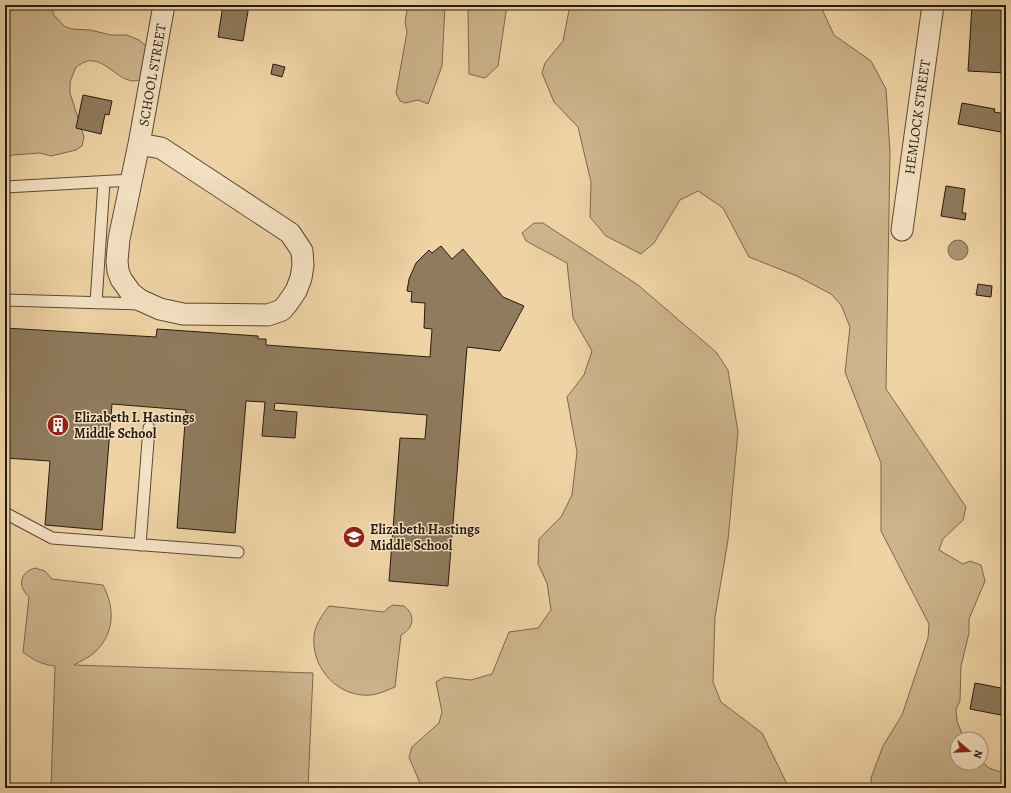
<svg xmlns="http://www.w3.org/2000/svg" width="1011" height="793" viewBox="0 0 1011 793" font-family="Alegreya,serif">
	<rect width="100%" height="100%" fill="#efd3a5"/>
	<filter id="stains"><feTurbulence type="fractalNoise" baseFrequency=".005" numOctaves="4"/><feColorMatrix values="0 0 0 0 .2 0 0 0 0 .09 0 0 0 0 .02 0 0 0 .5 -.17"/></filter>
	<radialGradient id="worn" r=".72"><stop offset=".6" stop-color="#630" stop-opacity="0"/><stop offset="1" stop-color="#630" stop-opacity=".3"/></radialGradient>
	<!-- green -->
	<path fill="#cdb48c" stroke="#7a684e" d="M5 5H53V14L64 26 72 29 90 30 111 35H127L139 40 153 52 148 77C144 79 137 81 133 81 116 79 105 58 87 61 84 62 79 65 76 67L70 82V93L84 137 82 146 76 150 51 156 40 153 13 155 5 157Z
		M408 5H445L442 66 428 104 418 100 405 103 400 101 396 93 407 32 405 22Z
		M469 5H507L498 66 485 78 469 74 468 12Z
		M570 5H820L834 35 871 61 886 89 890 152 886 389 966 507 963 520 943 539 939 550 963 564 970 561 981 565 985 581 969 619V633L961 666 960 701 956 709 957 721 964 739H957V763H981V761L989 768 1006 774V788H872L871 778 883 746 902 715 928 638 929 624 881 531V463L845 372 850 327 841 305 831 294 797 276 749 257 723 208 698 191 680 200 654 243 641 254 606 236 590 217 591 182 578 127 554 102 542 73 545 63 563 41Z
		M534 223H543L638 285 716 352 728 370 738 432 728 540 715 617 713 682 721 702 762 733 789 788H422L409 757 412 747 439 723 442 712 436 682 444 677 471 680 492 674 509 632 538 628 551 610 547 583 538 564 539 539 561 517 572 495 577 452 567 397 584 375 592 351 573 318 567 263 526 241 522 233Z
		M35 568 45 571 52 579 103 585C115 608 115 633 95 652 89 658 80 661 74 665L313 673 308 788H51L55 666C43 665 33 660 23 652L29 597C17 586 20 572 35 568Z
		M393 605 404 606C416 615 414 628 401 635L395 687C387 690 380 694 371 695 339 698 311 669 314 636 315 625 322 615 329 606L384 612 388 608Z"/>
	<!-- water -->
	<path fill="#ab9572" stroke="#76654a" d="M948 250a10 10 0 1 1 20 0a10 10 0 1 1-20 0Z"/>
	<!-- building -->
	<path fill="#8f7b5d" stroke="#271c0f" d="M85 5H105L104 10Z
		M223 5H249L243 41 218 37Z
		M972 5H1006V73L968 71Z
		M273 64 285 67 282 77 271 74Z
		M83 95 112 101 109 115 105 114 101 134 76 128Z
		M962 103 995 109 994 112 1006 114V133L958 124Z
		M946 186 965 189 962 213H966L965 220 941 216Z
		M441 246 452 259 463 249 503 297 524 306 500 351 467 347 448 586 389 581 400 438 425 439 427 415 275 403 274 410 297 412 295 438 262 436 265 402 246 401 235 533 177 528 186 410 112 404 102 530 45 525 50 461 5 458V328L156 337 157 329 258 336V339H266V345L430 357 432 329 424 328 425 303 411 302 412 292 407 291 409 279 416 263 429 250 432 253Z
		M978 284 992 286 991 297 976 295Z
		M975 683 1006 689V716L970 709Z"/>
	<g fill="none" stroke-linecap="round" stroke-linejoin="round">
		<!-- service casing -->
		<g stroke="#594a34" stroke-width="13">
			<path id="service" d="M5 187 132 180
				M5 300 142 304
				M96 303 104 182
				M5 513 52 538 238 552
				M140 545 149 428"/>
		</g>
		<!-- minor casing -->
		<g stroke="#594a34" stroke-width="23">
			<path id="minor" d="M139 144 161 148 290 233 302 251 303 265 301 278 296 291 287 304 282 310 268 315 183 314 160 309 140 300 131 293 121 279 118 271 117 261 119 239 139 144 164 5
				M902 230 933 5"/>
		</g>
		<!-- service -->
		<use href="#service" stroke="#f5e2c4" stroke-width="11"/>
		<!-- minor -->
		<use href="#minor" stroke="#f5e2c4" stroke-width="21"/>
	</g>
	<!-- icons -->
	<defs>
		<g id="building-disc" transform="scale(1.15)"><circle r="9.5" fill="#8f2418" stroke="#f5e2c4"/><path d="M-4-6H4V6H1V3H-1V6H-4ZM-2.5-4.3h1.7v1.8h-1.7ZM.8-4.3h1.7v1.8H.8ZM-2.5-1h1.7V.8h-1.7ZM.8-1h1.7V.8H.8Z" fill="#fff"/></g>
		<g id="school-disc" transform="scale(1.15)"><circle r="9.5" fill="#8f2418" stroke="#f5e2c4"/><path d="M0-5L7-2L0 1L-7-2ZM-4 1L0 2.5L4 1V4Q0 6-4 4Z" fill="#fff"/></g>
	</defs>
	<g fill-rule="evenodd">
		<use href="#building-disc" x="58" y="425"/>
		<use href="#school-disc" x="354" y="537"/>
	</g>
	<g text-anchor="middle" stroke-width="3" stroke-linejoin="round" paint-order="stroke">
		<!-- street labels -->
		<g font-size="14" fill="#271c0f" stroke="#f5e2c4">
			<text transform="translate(152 75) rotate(-80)" y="5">SCHOOL STREET</text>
			<text transform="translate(917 117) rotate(-82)" y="5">HEMLOCK STREET</text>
		</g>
		<!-- poi labels -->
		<g font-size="14" font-weight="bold" fill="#271c0f" stroke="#f5e2c4" text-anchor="start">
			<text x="74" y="422">Elizabeth I. Hastings<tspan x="74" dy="16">Middle School</tspan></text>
			<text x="370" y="534">Elizabeth Hastings<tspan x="370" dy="16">Middle School</tspan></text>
		</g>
	</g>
	<!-- margin -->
	<rect width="1011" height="793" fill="none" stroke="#efd3a5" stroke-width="20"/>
	<rect x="6" y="6" width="999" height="781" fill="none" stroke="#271c0f" stroke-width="2"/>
	<rect x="10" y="10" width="991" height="773" fill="none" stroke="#271c0f"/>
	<!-- north arrow -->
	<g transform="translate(969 751) rotate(109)"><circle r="19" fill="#f5e2c4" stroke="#a3937c"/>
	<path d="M0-3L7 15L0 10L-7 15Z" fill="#8f2418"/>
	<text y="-6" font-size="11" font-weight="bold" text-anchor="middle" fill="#271c0f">N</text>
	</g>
	<rect width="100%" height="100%" filter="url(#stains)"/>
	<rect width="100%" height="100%" fill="url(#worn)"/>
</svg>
